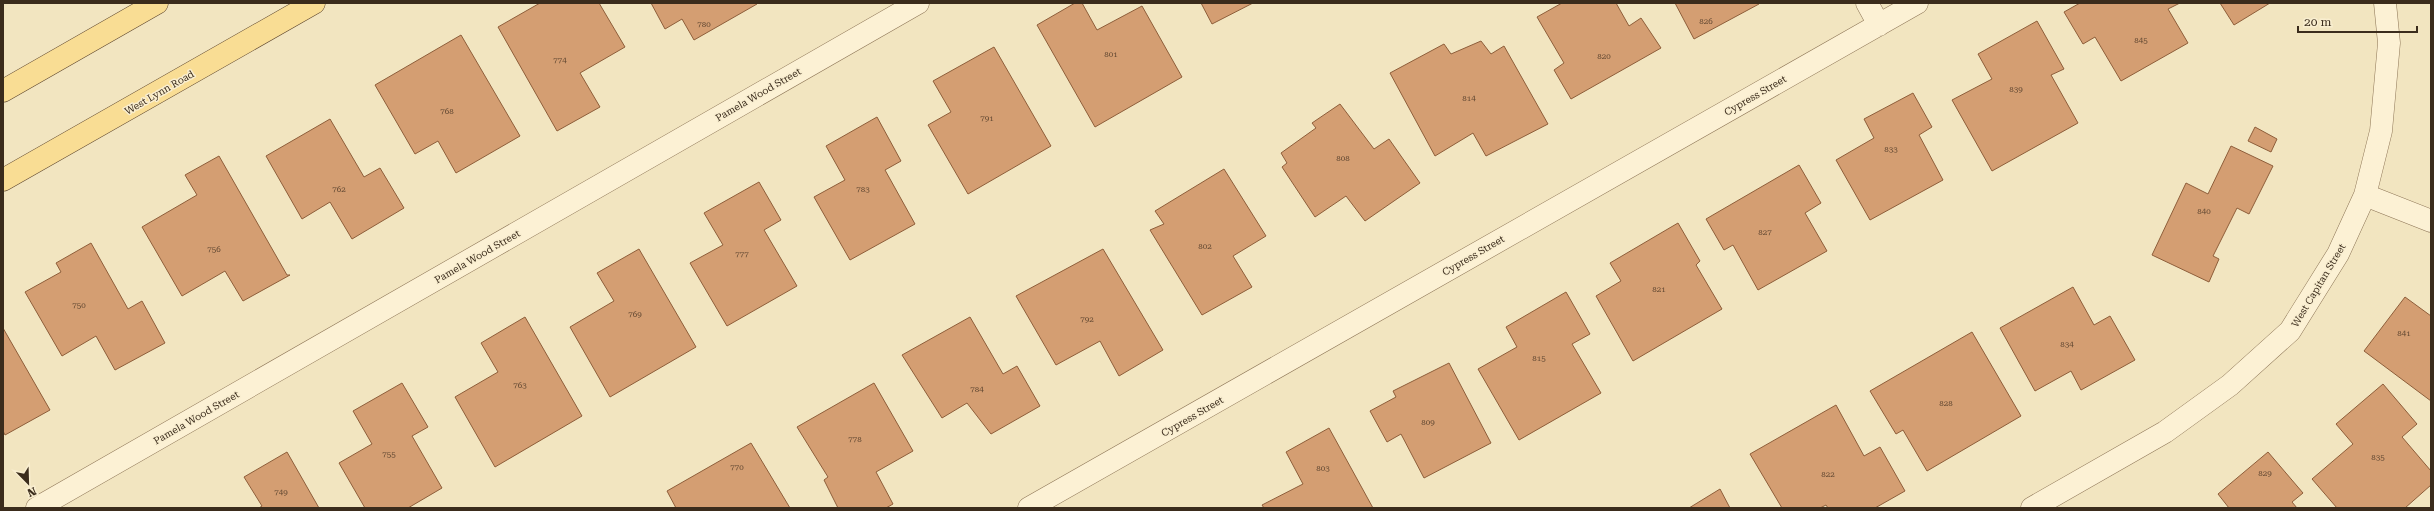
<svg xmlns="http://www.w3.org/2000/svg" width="2434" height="511" viewBox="0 0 2434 511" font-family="'Roboto Serif',serif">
	<rect width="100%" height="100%" fill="#f2e5c0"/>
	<!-- building -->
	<path fill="#d49e72" stroke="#8e5e3a" d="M540 3H599L625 47 580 73 600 107 557 131 498 27Z
		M651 3H756L757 4 694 40 682 19 665 29Z
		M1075 3H1082L1097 30 1142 6 1182 77 1095 127 1037 25Z
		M1201 3H1253L1212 24Z
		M1562 3H1616L1629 26 1641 18 1661 48 1571 99 1554 70 1564 63 1537 17Z
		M1675 3H1758L1759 4 1694 39Z
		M2080 3H2180L2168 9 2188 43 2121 81 2095 37 2083 44 2064 12Z
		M2220 3H2270L2234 25Z
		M2037 21 2064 69 2051 75 2078 123 1992 171 1952 100 1992 79 1978 54Z
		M461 35 520 136 456 173 438 141 415 154 375 85Z
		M1481 41 1491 54 1504 46 1548 124 1486 156 1473 133 1435 156 1390 73 1444 44 1451 54Z
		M994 47 1051 146 968 194 928 125 951 112 933 81Z
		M1913 93 1932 127 1919 135 1943 180 1870 220 1836 160 1874 138 1864 119Z
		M1340 104 1374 149 1389 139 1420 183 1365 221 1346 196 1315 217 1282 167 1287 163 1281 153 1316 128 1312 123Z
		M877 117 901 161 885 170 915 224 850 260 814 197 845 180 826 146Z
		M330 119 364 177 380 168 404 208 352 239 330 202 302 219 266 156Z
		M2255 127 2277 139 2271 152 2248 141Z
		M2231 146 2273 166 2249 214 2237 208 2213 256 2219 259 2209 282 2152 255 2186 183 2208 194Z
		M219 156 287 275H290L243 301 225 271 182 296 142 227 197 195 185 175Z
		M1799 165 1821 203 1805 213 1827 251 1758 290 1733 245 1724 250 1706 219Z
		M1224 169 1266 236 1233 256 1252 287 1202 315 1150 230 1164 224 1155 211Z
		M759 182 781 220 764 230 797 286 727 326 690 263 723 245 704 213Z
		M1678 223 1700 261 1696 265 1722 309 1633 361 1596 296 1621 281 1610 263Z
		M91 243 128 309 142 301 165 343 115 370 96 336 62 356 25 292 61 272 56 263Z
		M639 249 696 347 610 397 570 327 614 301 597 273Z
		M1103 249 1163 350 1119 376 1100 341 1056 365 1016 296Z
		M2073 287 2094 325 2110 316 2135 360 2081 390 2071 371 2035 391 2000 328Z
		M1566 292 1590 334 1572 344 1601 393 1519 440 1478 369 1517 347 1506 327Z
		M2405 297 2431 316V401L2364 351Z
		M525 317 582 416 495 467 455 397 498 372 481 343Z
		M970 317 1003 374 1017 366 1040 406 991 434 967 403 942 418 902 355Z
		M3 328 50 410 5 435 3 431Z
		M1972 332 2021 416 1927 471 1903 430 1896 434 1870 391Z
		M1449 363 1491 443 1424 478 1401 434 1387 442 1370 411 1396 397 1393 391Z
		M402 383 428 427 412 436 442 488 408 508H365L339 463 372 444 353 411Z
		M874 383 913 451 876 472 893 504 886 508H838L824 480 828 477 797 427Z
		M2383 384 2417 424 2402 437 2431 471V485L2405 508H2337L2312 479 2353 444 2336 424Z
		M1836 405 1864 456 1880 447 1905 491 1875 508H1828L1826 505 1820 508H1782L1750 454Z
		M1329 428 1373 508H1264L1262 505 1303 484 1286 452Z
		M751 443 790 508H676L667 491Z
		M287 452 319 508H259L262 506 244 477Z
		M2268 452 2303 493 2292 502 2297 508H2229L2218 494Z
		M1720 489 1730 508H1689Z"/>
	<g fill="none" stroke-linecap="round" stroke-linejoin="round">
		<!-- minor casing -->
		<g stroke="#8d7556" stroke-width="23">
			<path id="minor" d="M1867 3 1879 25
				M2365 195 2431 221
				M37 508 918 3
				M1029 508 1917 3
				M2032 508 2165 432 2230 385 2290 331 2338 254 2365 195 2381 131 2389 43 2385 3"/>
		</g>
		<!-- major casing -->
		<g stroke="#5a422b" stroke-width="23">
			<path id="major" d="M3 91 157 3
				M3 180 314 3"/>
		</g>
		<!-- minor -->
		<use href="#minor" stroke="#fcf1d4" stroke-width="22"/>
		<!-- major -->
		<use href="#major" stroke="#f9dd94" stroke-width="22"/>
	</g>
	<g text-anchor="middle" stroke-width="3" stroke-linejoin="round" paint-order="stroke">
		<!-- number labels -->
		<g font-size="8" fill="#614832">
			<text x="1706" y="24">826</text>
			<text x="704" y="27">780</text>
			<text x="2141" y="43">845</text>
			<text x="1111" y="57">801</text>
			<text x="1604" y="59">820</text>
			<text x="560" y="63">774</text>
			<text x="2016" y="92">839</text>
			<text x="1469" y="101">814</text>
			<text x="447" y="114">768</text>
			<text x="987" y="121">791</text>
			<text x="1891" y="152">833</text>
			<text x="1343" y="161">808</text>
			<text x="339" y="192">762</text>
			<text x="863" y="192">783</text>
			<text x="2204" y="214">840</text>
			<text x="1765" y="235">827</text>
			<text x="1205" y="249">802</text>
			<text x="214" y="252">756</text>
			<text x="742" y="257">777</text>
			<text x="1659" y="292">821</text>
			<text x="79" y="308">750</text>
			<text x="635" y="317">769</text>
			<text x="1087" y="322">792</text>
			<text x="2404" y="336">841</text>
			<text x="2067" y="347">834</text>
			<text x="1539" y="361">815</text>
			<text x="520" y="388">763</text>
			<text x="977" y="392">784</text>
			<text x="1946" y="406">828</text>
			<text x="1428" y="425">809</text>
			<text x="855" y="442">778</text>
			<text x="389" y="457">755</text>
			<text x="2378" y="460">835</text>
			<text x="737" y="470">770</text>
			<text x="1323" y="471">803</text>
			<text x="2265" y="476">829</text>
			<text x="1828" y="477">822</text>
			<text x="281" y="495">749</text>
		</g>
		<!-- street labels -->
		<g font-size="10" fill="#3b2c1c" stroke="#f9eed0">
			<text transform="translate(159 92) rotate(-30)" y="4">West Lynn Road</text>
			<text transform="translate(758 94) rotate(-30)" y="4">Pamela Wood Street</text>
			<text transform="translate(1755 95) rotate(-30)" y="4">Cypress Street</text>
			<text transform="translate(1473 255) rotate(-30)" y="4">Cypress Street</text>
			<text transform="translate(477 256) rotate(-30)" y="4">Pamela Wood Street</text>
			<text transform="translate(2318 285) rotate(-59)" y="4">West Capitan Street</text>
			<text transform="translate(1192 416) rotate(-30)" y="4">Cypress Street</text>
			<text transform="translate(196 417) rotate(-30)" y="4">Pamela Wood Street</text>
		</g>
	</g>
	<!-- border -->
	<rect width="2434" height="511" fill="none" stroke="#3b2c1c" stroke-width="8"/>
	<!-- north arrow -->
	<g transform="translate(28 483) rotate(157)" stroke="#f9eed0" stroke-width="3" paint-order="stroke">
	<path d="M0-3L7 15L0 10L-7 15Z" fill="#3b2c1c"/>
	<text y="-6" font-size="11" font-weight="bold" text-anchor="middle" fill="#3b2c1c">N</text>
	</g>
	<!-- scale -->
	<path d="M2298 26v6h119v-6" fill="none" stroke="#3b2c1c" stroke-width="2"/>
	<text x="2304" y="26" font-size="12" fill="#3b2c1c" stroke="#f9eed0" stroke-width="3" paint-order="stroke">20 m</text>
</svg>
